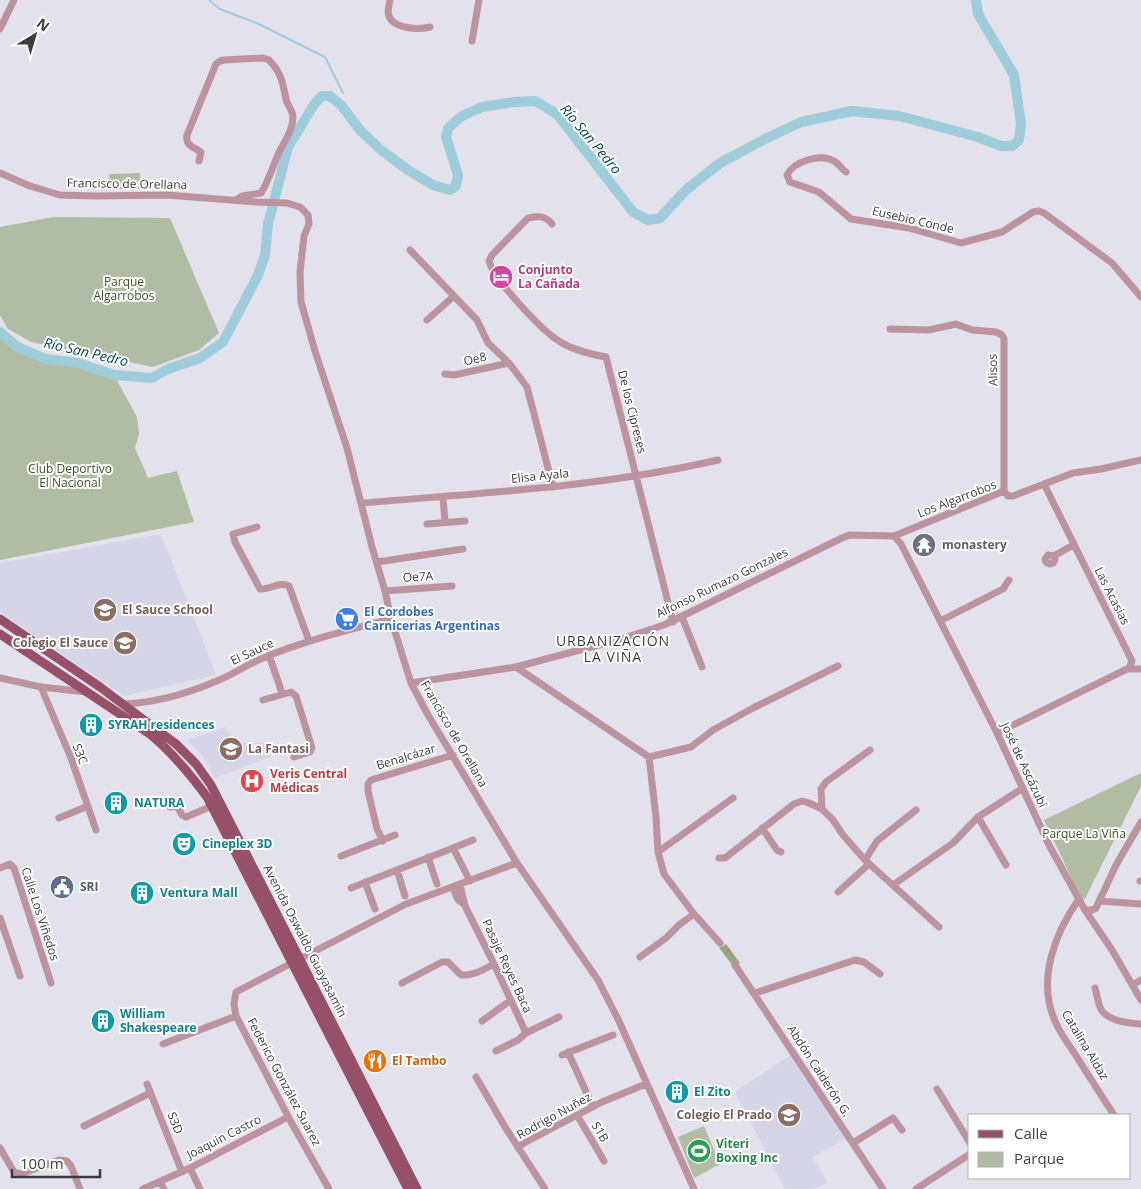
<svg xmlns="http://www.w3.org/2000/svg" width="1141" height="1189" viewBox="0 0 1141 1189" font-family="'Open Sans',sans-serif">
	<defs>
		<pattern id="forest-crowns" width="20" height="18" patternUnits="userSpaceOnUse" patternTransform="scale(1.25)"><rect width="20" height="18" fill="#97a784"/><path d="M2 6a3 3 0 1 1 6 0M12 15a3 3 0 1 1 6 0" fill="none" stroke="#7c896d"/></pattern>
	</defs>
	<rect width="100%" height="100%" fill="#e2e1ec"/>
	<!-- built -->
	<path fill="#d6d5e7" d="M161 534 216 675 124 696 0 612V563Z
		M225 727 235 743H263L270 757 215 778 202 755 187 740Z
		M791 1055 846 1138 813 1157 827 1182 814 1189H785L735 1092Z"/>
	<!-- forest -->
	<path fill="url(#forest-crowns)" d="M726 944 740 963 733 966 719 948Z"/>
	<!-- green -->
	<path fill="#b0bca3" d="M140 173V189H110L109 174Z
		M54 217 170 218 219 333 199 350 153 367 31 342 8 329 0 315V227Z
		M0 332 16 346 45 359 78 363 114 375 137 417 139 434 135 448 148 478 177 471 194 522 0 560Z
		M1141 773V786L1085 899 1081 898 1044 820Z
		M704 1126 720 1164 694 1178 678 1137Z"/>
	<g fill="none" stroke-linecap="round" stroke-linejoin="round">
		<!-- stream -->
		<path stroke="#9fccdb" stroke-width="2" d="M209 0 220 9 259 24 325 57 343 93"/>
		<!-- river -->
		<path stroke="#9fccdb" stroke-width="10" d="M0 332 16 346 45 359 78 363 114 375 152 378 168 369 200 358 223 342 258 275 265 255 268 224 288 147 315 103 322 96H330L341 105 360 130 381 150 408 170 433 185 450 190 456 186 458 175 446 137 448 128 462 116 482 107 514 102 535 101 557 114 633 212 648 220 660 218 686 190 720 163 767 138 801 122 852 111 899 116 978 137 1001 146H1012L1019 140 1021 124 1014 75 978 14 976 0"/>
		<!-- minor -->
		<path stroke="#bc949f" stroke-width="7" d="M390 0C389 5 387 12 389 16 394 29 419 30 430 27
			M0 29 14 0
			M472 41 479 0
			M199 161 201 152C194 147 185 146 187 135L216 64 220 61 224 60 263 58 269 60C281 72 283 83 286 99 287 105 293 111 293 117 293 132 282 144 277 157 272 169 268 182 261 193L242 196 236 200
			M846 172C842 169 838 163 834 161 821 153 794 161 787 175L790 182 819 192 851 219 909 228 961 243 1002 232 1033 212 1039 211 1044 213 1112 263 1141 297
			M0 173 30 186 60 195 95 196 167 195 257 202 287 203 300 207 308 215 309 224 304 236 300 272 301 302 315 351 347 448 372 547 385 591 391 619 411 683 428 715 517 863 598 980 618 1019 694 1189
			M552 224C545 215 538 216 528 218L492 255 489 261 490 264C497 282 542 331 559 341 572 350 590 354 606 357L673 622
			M410 250 477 320 488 343 509 363 527 387 553 487
			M427 320 454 296
			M890 329 929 330 956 324 972 330 996 332 1002 335 1004 339V491
			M445 374 454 375 509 363
			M1004 491 1008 496H1013L1073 473 1101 469 1141 460
			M443 497 445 522
			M362 503C481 493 601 487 718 460
			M427 524 465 521
			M257 527 233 534 235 542 260 589C270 590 279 581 289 586L309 641
			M894 536 901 544 997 733 1049 845 1085 910 1112 950 1141 1000
			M1054 556 1055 560 1053 563 1050 564 1046 562 1045 559 1048 555 1054 556 1073 545
			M377 562 463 549
			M385 591 452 586
			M682 617 702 667
			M940 621 1003 589 1009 580
			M269 655 282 693
			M516 667 649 757 691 747 713 730 753 708 838 666
			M1127 669H1141
			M0 678 41 687 86 692
			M411 683 516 667 621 639 664 625 842 538 849 535 894 536 1004 491
			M41 687 71 758 96 830
			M263 700 291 692 296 696 312 748 310 752 294 757
			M123 704C155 703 189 693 219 680 234 674 248 664 263 658 304 641 348 630 391 619
			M997 733 1129 668 1132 661 1044 484
			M649 757 656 817 658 852 664 874 694 914 720 943
			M170 807 177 806 182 815 186 817 212 806
			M822 809 821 789 826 782 870 750
			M978 817 1006 865
			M59 818 88 806
			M762 828 777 850 781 852
			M383 841 377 829 368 791V784L371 780 453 755
			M453 848 473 840
			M658 852 733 798
			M341 856 395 835
			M428 857 437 884
			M719 858H725L794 804 802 801 809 803 822 809 833 820 843 835 865 860 939 927
			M865 860 877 841 916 810
			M0 868 10 864 14 868 51 983
			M397 870 405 896
			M1140 881H1141
			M365 882 375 909
			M460 885 465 906 494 964 526 1033 518 1040 496 1051
			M893 885 953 843 978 817 1023 788
			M351 888 453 848 470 881
			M453 888 458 900 465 905
			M838 892 869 864
			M1079 899C1054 934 1037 981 1055 1021 1060 1033 1068 1044 1075 1054 1088 1075 1101 1095 1114 1115
			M1099 901 1141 904
			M1085 910H1092L1096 908 1116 865 1141 822
			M0 918 20 976
			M640 957 666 938 679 925 694 914
			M735 965 883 1189
			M402 983 442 962H448L461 975C474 976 484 969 494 964
			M1132 985 1141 980
			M1095 988C1097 994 1098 1006 1102 1011 1112 1022 1128 1023 1141 1024
			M755 993 855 960 864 962 880 974
			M482 1021 511 1000
			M526 1033 559 1017
			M163 1044 236 1016
			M568 1052 593 1107
			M562 1055 613 1035
			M476 1077 505 1127 545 1189
			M147 1084 182 1172
			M937 1089 970 1143
			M577 1115 604 1161
			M84 1126 150 1093
			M853 1143 893 1118 902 1130
			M0 1148 14 1172 21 1174 59 1160 67 1161 71 1166 80 1189
			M518 1148 524 1143 602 1102 646 1084
			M190 1168 200 1189
			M160 1182 164 1189
			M143 1189 190 1168 288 1117
			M329 1189 291 1122 236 1016 234 1004 236 992 406 904 517 863
			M916 1189 970 1154"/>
		<!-- major -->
		<path stroke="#965067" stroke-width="9" d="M0 619 100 687 176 744 196 764 211 785 417 1189
			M0 634 150 734C173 753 190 774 207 797L408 1189"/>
	</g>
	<!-- icons -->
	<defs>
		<g id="hotel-disc" transform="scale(1.25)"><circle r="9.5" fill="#d1479c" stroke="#fff"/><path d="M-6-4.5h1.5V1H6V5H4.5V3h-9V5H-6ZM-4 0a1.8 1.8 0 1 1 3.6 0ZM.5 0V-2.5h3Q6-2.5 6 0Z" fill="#fff"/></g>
		<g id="temple-disc" transform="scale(1.25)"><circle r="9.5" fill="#6b7280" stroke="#fff"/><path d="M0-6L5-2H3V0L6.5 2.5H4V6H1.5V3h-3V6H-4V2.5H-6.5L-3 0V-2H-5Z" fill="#fff"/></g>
		<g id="school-disc" transform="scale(1.25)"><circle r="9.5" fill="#8d6e63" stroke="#fff"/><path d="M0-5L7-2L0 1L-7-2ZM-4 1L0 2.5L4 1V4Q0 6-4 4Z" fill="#fff"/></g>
		<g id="supermarket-disc" transform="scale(1.25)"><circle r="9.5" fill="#3f7fe0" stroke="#fff"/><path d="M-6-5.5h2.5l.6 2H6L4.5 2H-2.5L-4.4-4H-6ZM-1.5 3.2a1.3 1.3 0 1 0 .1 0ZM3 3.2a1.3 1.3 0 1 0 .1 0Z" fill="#fff"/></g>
		<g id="building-disc" transform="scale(1.25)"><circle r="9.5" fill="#0f9aa8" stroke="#fff"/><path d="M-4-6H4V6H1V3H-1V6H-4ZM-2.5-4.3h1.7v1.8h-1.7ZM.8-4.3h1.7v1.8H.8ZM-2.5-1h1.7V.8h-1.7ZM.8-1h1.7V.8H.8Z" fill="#fff"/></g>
		<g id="hospital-disc" transform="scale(1.25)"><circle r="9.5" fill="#e0444e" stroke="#fff"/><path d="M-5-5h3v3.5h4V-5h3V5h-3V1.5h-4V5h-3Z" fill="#fff"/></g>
		<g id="theatre-disc" transform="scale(1.25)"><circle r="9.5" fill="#0f9aa8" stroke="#fff"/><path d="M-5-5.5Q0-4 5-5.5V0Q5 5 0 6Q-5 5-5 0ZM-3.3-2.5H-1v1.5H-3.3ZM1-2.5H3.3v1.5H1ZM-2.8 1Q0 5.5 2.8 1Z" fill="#fff"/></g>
		<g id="civic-disc" transform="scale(1.25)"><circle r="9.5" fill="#5c6f8a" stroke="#fff"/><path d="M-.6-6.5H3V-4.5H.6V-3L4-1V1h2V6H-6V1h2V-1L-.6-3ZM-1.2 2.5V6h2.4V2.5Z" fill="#fff"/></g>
		<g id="restaurant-disc" transform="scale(1.25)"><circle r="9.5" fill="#e8710a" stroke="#fff"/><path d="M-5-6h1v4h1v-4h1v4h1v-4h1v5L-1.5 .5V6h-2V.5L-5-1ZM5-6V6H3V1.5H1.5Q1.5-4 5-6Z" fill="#fff"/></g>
		<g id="stadium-disc" transform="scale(1.25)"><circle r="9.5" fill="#2e9e5b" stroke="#fff"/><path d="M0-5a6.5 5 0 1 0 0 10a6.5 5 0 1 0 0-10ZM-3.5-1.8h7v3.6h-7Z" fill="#fff"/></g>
	</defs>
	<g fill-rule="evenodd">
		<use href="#hotel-disc" x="501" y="277"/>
		<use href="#temple-disc" x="924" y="545"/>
		<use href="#school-disc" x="105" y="610"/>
		<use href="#supermarket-disc" x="347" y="619"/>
		<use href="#school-disc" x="125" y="643"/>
		<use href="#building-disc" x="91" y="725"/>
		<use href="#school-disc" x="231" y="749"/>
		<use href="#hospital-disc" x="252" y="781"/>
		<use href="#building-disc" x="116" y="803"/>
		<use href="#theatre-disc" x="184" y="844"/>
		<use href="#civic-disc" x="62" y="887"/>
		<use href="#building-disc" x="142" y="893"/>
		<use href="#building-disc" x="103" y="1021"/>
		<use href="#restaurant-disc" x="375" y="1061"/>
		<use href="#building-disc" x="677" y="1092"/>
		<use href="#school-disc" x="789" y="1115"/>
		<use href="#stadium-disc" x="699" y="1151"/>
	</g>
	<g text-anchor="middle" stroke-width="4" stroke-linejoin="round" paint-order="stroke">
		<!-- street labels -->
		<g font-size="12" fill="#3c3c40" stroke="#fff">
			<text transform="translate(127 184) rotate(1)" y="4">Francisco de Orellana</text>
			<text transform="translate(913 220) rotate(13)" y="4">Eusebio Conde</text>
			<text transform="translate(475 359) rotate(-13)" y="4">Oe8</text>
			<text transform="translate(993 370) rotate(-91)" y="4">Alisos</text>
			<text transform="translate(632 412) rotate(76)" y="4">De los Cipreses</text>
			<text transform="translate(540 476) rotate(-6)" y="4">Elisa Ayala</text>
			<text transform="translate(957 499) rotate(-21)" y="4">Los Algarrobos</text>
			<text transform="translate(418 577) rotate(-3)" y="4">Oe7A</text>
			<text transform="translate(722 583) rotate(-26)" y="4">Alfonso Rumazo Gonzales</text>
			<text transform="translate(1112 596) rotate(63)" y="4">Las Acasias</text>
			<text transform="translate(252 652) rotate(-25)" y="4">El Sauce</text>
			<text transform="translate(454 734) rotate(60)" y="4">Francisco de Orellana</text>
			<text transform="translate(80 754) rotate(69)" y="4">S3C</text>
			<text transform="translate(406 757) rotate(-17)" y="4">Benalcázar</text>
			<text transform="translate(1024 765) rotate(65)" y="4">José de Ascázubi</text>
			<text transform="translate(40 914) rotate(72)" y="4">Calle Los Viñedos</text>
			<text transform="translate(305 941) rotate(63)" y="4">Avenida Oswaldo Guayasamín</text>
			<text transform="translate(507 966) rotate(65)" y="4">Pasaje Reyes Baca</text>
			<text transform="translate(1085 1045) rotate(59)" y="4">Catalina Aldaz</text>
			<text transform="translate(819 1071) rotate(57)" y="4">Abdón Calderón G.</text>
			<text transform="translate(284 1082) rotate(62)" y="4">Federico González Suarez</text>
			<text transform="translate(554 1116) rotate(-29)" y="4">Rodrigo Nuñez</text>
			<text transform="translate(175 1123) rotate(68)" y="4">S3D</text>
			<text transform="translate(600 1132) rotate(59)" y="4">S1B</text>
			<text transform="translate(224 1137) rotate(-27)" y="4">Joaquin Castro</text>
		</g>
		<!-- hotel labels -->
		<g font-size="12" font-weight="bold" fill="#b23c85" stroke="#fff" text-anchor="start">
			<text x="518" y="274">Conjunto<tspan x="518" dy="14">La Cañada</tspan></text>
		</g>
		<!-- park labels -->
		<g font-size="12" fill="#3e531e" stroke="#fff">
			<text x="124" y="286">Parque<tspan x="124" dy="14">Algarrobos</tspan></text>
			<text x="70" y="473">Club Deportivo<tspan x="70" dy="14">El Nacional</tspan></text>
			<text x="1084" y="838">Parque La Viña</text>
		</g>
		<!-- worship labels -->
		<g font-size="12" font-weight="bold" fill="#5b616d" stroke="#fff" text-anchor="start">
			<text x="942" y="549">monastery</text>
		</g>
		<!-- education labels -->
		<g font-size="12" font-weight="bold" fill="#785e54" stroke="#fff" text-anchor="start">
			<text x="122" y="614">El Sauce School</text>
			<text x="108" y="647" text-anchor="end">Colegio El Sauce</text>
			<text x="248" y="753">La Fantasi</text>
			<text x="772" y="1119" text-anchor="end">Colegio El Prado</text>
		</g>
		<!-- shop labels -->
		<g font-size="12" font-weight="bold" fill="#366cbe" stroke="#fff" text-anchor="start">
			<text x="364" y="616">El Cordobes<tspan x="364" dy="14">Carnicerias Argentinas</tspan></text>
		</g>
		<!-- culture labels -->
		<g font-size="12" font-weight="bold" fill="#0d838f" stroke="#fff" text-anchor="start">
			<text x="108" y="729">SYRAH residences</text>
			<text x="134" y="807">NATURA</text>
			<text x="202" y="848">Cineplex 3D</text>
			<text x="160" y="897">Ventura Mall</text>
			<text x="120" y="1018">William<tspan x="120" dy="14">Shakespeare</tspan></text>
			<text x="694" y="1096">El Zito</text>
		</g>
		<!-- health labels -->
		<g font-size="12" font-weight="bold" fill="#be3a42" stroke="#fff" text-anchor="start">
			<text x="270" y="778">Veris Central<tspan x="270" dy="14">Médicas</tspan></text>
		</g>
		<!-- service labels -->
		<g font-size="12" font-weight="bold" fill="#4e5e75" stroke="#fff" text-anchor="start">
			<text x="80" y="891">SRI</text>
		</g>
		<!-- food labels -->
		<g font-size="12" font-weight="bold" fill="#c56008" stroke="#fff" text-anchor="start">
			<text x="392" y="1065">El Tambo</text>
		</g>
		<!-- leisure labels -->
		<g font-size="12" font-weight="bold" fill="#27864d" stroke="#fff" text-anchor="start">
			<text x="716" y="1148">Viteri<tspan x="716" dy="14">Boxing Inc</tspan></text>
		</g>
		<!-- water labels -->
		<g font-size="14" font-style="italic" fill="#044858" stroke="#fff">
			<text transform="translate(591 139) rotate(50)" y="5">Río San Pedro</text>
			<text transform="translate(86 352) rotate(13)" y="5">Río San Pedro</text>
		</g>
		<!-- neighbourhood labels -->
		<g font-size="14" letter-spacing="1" fill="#3c3c40" stroke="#fff">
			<text x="613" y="646">URBANIZACIÓN<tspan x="613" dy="16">LA VIÑA</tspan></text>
		</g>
	</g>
	<!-- legend -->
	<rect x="968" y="1114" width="162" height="65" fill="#ffffff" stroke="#b1b1b3"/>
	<rect x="978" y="1130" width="25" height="8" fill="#965067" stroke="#b1b1b3"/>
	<text x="1014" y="1139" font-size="15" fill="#3c3c40">Calle</text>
	<rect x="978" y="1152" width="25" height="15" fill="#b0bca3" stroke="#b1b1b3"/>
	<text x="1014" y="1164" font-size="15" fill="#3c3c40">Parque</text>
	<!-- north arrow -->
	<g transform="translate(35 35) rotate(38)" stroke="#ffffff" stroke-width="4" paint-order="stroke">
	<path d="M0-4L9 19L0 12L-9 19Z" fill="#3c3c40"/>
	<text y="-8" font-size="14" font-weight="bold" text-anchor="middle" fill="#3c3c40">N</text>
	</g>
	<!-- scale -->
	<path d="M12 1169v8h88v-8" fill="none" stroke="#3c3c40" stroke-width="2.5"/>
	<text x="20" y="1169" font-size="15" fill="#3c3c40" stroke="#ffffff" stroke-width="4" paint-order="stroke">100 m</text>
</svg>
